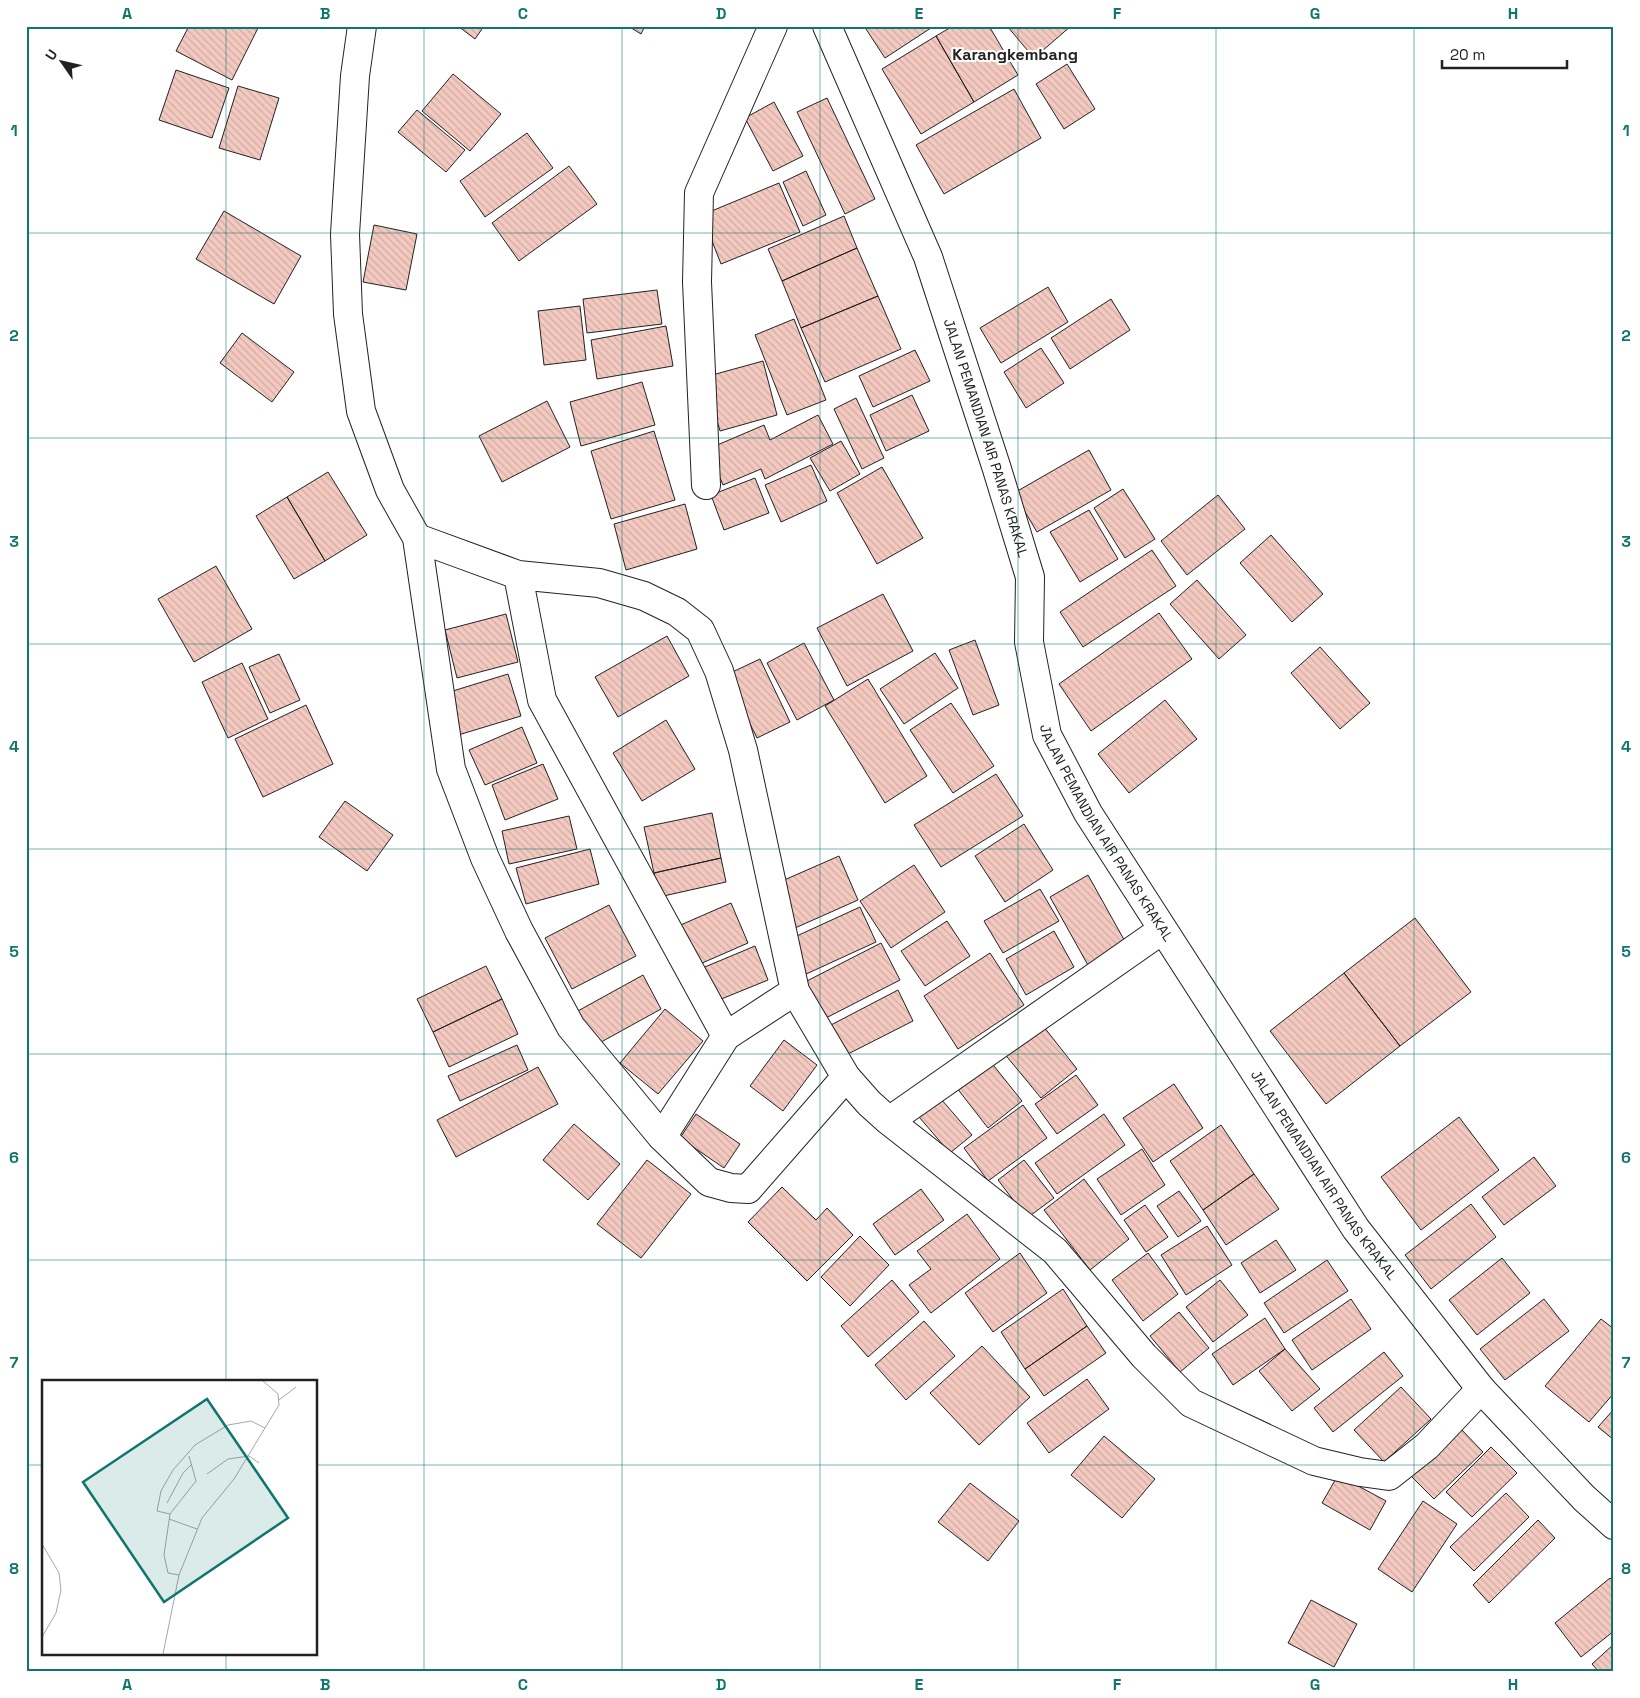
<svg xmlns="http://www.w3.org/2000/svg" width="1640" height="1698" viewBox="0 0 1640 1698" font-family="'Space Grotesk',sans-serif">
	<defs>
		<pattern id="building-back-hatch" width="6" height="6" patternUnits="userSpaceOnUse" patternTransform="scale(1.25)"><rect width="6" height="6" fill="#f3c9c0"/><path d="M-1 5l2 2M0 0l6 6M5-1l2 2" fill="none" stroke="#d0aca5"/></pattern>
	</defs>
	<rect width="100%" height="100%" fill="#fff"/>
	<!-- building -->
	<path fill="url(#building-back-hatch)" stroke="#222" d="M189 26H259L232 80 176 51Z
		M458 26H484L475 39Z
		M628 26H645L641 34Z
		M864 26H934L885 58Z
		M953 26H989L1018 75 974 102 936 36Z
		M1007 26H1071L1034 58Z
		M936 36 974 102 921 134 882 69Z
		M1067 64 1095 109 1064 129 1036 84Z
		M176 70 229 88 212 138 159 120Z
		M453 74 501 114 470 151 422 111Z
		M238 86 279 98 260 160 219 148Z
		M1014 89 1041 138 944 194 916 145Z
		M827 98 875 199 845 214 797 112Z
		M774 102 803 156 773 171 745 118Z
		M417 110 465 150 446 172 398 132Z
		M527 133 553 168 485 217 460 181Z
		M569 166 597 204 519 261 492 223Z
		M806 171 826 215 803 226 783 182Z
		M779 183 800 232 721 264 702 215Z
		M224 211 301 256 274 304 196 259Z
		M844 216 857 248 782 281 768 249Z
		M374 225 417 234 406 290 363 282Z
		M857 248 878 296 801 328 782 281Z
		M1048 287 1068 322 1001 363 980 328Z
		M657 290 662 324 587 333 583 299Z
		M878 296 901 349 825 382 801 328Z
		M1111 299 1130 330 1070 369 1051 338Z
		M580 306 586 360 544 365 538 311Z
		M794 319 826 400 787 415 755 335Z
		M666 326 673 366 597 379 591 340Z
		M242 333 294 372 272 402 220 363Z
		M1041 348 1064 383 1026 408 1004 372Z
		M915 350 930 381 873 407 859 376Z
		M763 361 777 415 720 431 705 377Z
		M642 382 655 425 581 446 570 402Z
		M912 395 929 431 886 451 870 415Z
		M856 398 884 458 862 469 834 409Z
		M547 401 570 447 502 482 479 436Z
		M818 415 833 444 765 479 761 469 723 485 708 449 764 425 770 440Z
		M654 431 675 500 611 519 591 451Z
		M841 441 860 474 830 491 810 458Z
		M1089 450 1111 490 1037 532 1014 493Z
		M811 465 827 501 781 522 765 485Z
		M882 467 923 538 877 564 837 493Z
		M328 472 367 535 325 561 287 497Z
		M755 478 769 513 724 530 711 495Z
		M1123 489 1155 539 1125 558 1094 508Z
		M1218 495 1245 529 1187 575 1161 541Z
		M287 497 325 561 294 579 256 516Z
		M685 504 697 549 626 570 614 524Z
		M1089 510 1118 559 1080 582 1050 532Z
		M1271 535 1323 594 1292 622 1240 563Z
		M1152 550 1176 586 1083 647 1060 612Z
		M216 566 252 629 194 662 158 599Z
		M1197 580 1246 635 1219 659 1170 604Z
		M883 594 913 651 847 686 817 628Z
		M1159 613 1192 659 1091 731 1059 684Z
		M506 614 518 662 457 678 445 630Z
		M667 636 689 676 618 717 595 677Z
		M975 640 999 705 973 715 949 650Z
		M804 643 834 700 797 720 767 663Z
		M1320 647 1370 703 1340 729 1291 673Z
		M935 653 958 688 904 724 880 689Z
		M279 654 300 700 270 713 249 667Z
		M760 659 790 722 757 738 726 675Z
		M242 663 268 719 228 738 202 682Z
		M508 674 521 716 455 736 443 694Z
		M868 679 927 776 885 803 825 706Z
		M1165 700 1197 739 1129 793 1098 754Z
		M951 703 994 766 953 793 910 730Z
		M306 705 333 764 263 797 235 739Z
		M666 720 695 769 642 801 613 753Z
		M522 727 537 763 485 785 469 750Z
		M543 764 558 799 505 820 492 785Z
		M996 774 1023 816 941 867 914 825Z
		M345 801 393 835 367 871 319 837Z
		M712 813 721 858 654 873 644 827Z
		M569 816 577 849 509 864 502 831Z
		M1024 824 1053 870 1005 902 975 856Z
		M590 849 599 884 526 904 516 868Z
		M839 856 858 900 795 928 775 884Z
		M721 858 726 882 659 897 654 873Z
		M914 865 945 912 891 948 860 901Z
		M1088 875 1127 945 1089 967 1050 897Z
		M1040 889 1059 921 1003 953 984 921Z
		M731 903 748 943 693 967 676 927Z
		M609 905 636 956 572 989 545 938Z
		M860 907 876 942 804 975 788 940Z
		M1415 918 1471 992 1400 1046 1344 973Z
		M947 921 970 956 925 986 901 951Z
		M1054 931 1074 967 1026 995 1006 959Z
		M881 943 900 980 822 1020 803 983Z
		M755 946 768 980 714 1002 700 969Z
		M990 953 1024 1005 958 1049 924 996Z
		M486 966 502 999 433 1032 417 999Z
		M1344 973 1400 1046 1326 1104 1270 1031Z
		M643 975 661 1009 594 1046 576 1012Z
		M898 990 913 1021 844 1056 829 1026Z
		M502 999 518 1034 449 1067 433 1032Z
		M665 1009 703 1041 658 1094 620 1063Z
		M1040 1022 1077 1069 1041 1098 1003 1052Z
		M784 1040 817 1065 783 1111 750 1086Z
		M517 1045 528 1070 460 1101 448 1076Z
		M986 1056 1022 1101 988 1128 953 1083Z
		M538 1067 558 1104 456 1157 437 1120Z
		M1076 1075 1098 1105 1057 1134 1035 1104Z
		M1174 1084 1203 1128 1153 1162 1123 1118Z
		M935 1092 972 1135 950 1153 913 1110Z
		M1023 1105 1047 1138 988 1181 964 1148Z
		M696 1114 740 1144 724 1168 680 1138Z
		M1104 1114 1125 1145 1057 1194 1035 1163Z
		M1459 1117 1499 1170 1421 1230 1381 1177Z
		M574 1124 620 1164 588 1200 543 1160Z
		M1221 1125 1254 1174 1203 1210 1170 1161Z
		M1142 1149 1165 1185 1121 1215 1097 1179Z
		M1534 1157 1556 1186 1504 1225 1482 1197Z
		M647 1160 691 1194 641 1258 597 1224Z
		M1024 1160 1054 1198 1027 1218 998 1180Z
		M1254 1174 1279 1209 1226 1245 1203 1210Z
		M1084 1179 1129 1239 1090 1270 1044 1210Z
		M782 1187 816 1220 827 1208 853 1235 807 1281 748 1222Z
		M921 1189 944 1220 895 1255 873 1224Z
		M1179 1191 1201 1221 1178 1237 1157 1206Z
		M1471 1204 1496 1237 1431 1289 1405 1255Z
		M1145 1205 1168 1237 1146 1252 1124 1220Z
		M967 1214 1000 1259 931 1313 909 1285 931 1269 917 1251Z
		M1207 1226 1232 1265 1186 1295 1161 1255Z
		M860 1236 889 1265 850 1306 821 1277Z
		M1276 1240 1296 1270 1260 1293 1241 1263Z
		M1020 1253 1047 1293 993 1332 965 1293Z
		M1148 1253 1178 1294 1143 1321 1112 1280Z
		M1502 1258 1530 1293 1477 1335 1449 1300Z
		M1327 1260 1348 1291 1284 1333 1264 1303Z
		M892 1280 919 1312 868 1357 841 1326Z
		M1220 1280 1248 1315 1213 1342 1186 1307Z
		M1063 1289 1087 1326 1025 1369 1001 1332Z
		M1351 1299 1371 1329 1312 1370 1292 1340Z
		M1544 1299 1569 1331 1505 1380 1480 1349Z
		M1179 1312 1209 1348 1180 1372 1150 1336Z
		M1265 1318 1285 1349 1233 1385 1212 1354Z
		M1601 1319 1614 1329V1393L1589 1422 1545 1386Z
		M924 1321 955 1356 906 1400 875 1365Z
		M1087 1326 1106 1353 1044 1396 1025 1369Z
		M982 1346 1030 1397 979 1445 930 1393Z
		M1285 1349 1320 1389 1292 1411 1259 1371Z
		M1384 1352 1403 1376 1333 1432 1314 1408Z
		M1087 1379 1109 1409 1049 1453 1027 1423Z
		M1401 1387 1431 1419 1384 1462 1354 1430Z
		M1614 1409V1440L1598 1427Z
		M1460 1428 1483 1452 1434 1499 1411 1476Z
		M1104 1436 1155 1479 1122 1518 1071 1475Z
		M1491 1447 1517 1473 1472 1517 1446 1492Z
		M1338 1475 1386 1501 1370 1530 1322 1503Z
		M970 1483 1019 1521 988 1561 938 1522Z
		M1506 1493 1529 1517 1474 1571 1450 1547Z
		M1423 1501 1457 1524 1412 1592 1378 1569Z
		M1538 1520 1555 1538 1489 1603 1473 1585Z
		M1610 1578 1614 1582V1631L1581 1657 1555 1623Z
		M1311 1600 1357 1624 1334 1667 1288 1643Z
		M1614 1644V1672H1599L1592 1664Z"/>
	<g fill="none" stroke-linecap="round" stroke-linejoin="round">
		<!-- minor casing -->
		<g stroke="#222" stroke-width="30">
			<path id="minor" d="M362 26 355 76 345 234 348 314 361 411 390 490 417 538 451 769 485 858 519 931 571 1027 662 1137 709 1182 731 1188 748 1189 846 1077
				M706 485 697 282 699 193 773 26
				M417 538 518 575 599 583 644 596 677 612 700 630 719 671 743 750 795 991 846 1077 869 1103 889 1121 1055 1251 1144 1356 1191 1403 1314 1461 1360 1472 1389 1476 1427 1446 1481 1389
				M518 575 542 700 726 1036
				M889 1121 1162 930
				M662 1137 726 1036 795 991"/>
		</g>
		<!-- secondary casing -->
		<g stroke="#222" stroke-width="30">
			<g id="secondary">
				<path id="s1" d="M827 26 928 257 996 466 1030 577 1029 642 1047 735 1088 813 1356 1229 1481 1389 1584 1498 1614 1525"/>
			</g>
		</g>
		<!-- minor -->
		<use href="#minor" stroke="#fff" stroke-width="28"/>
		<!-- secondary -->
		<use href="#secondary" stroke="#fff" stroke-width="28"/>
	</g>
	<!-- grid -->
	<path fill="none" stroke="#0f766e" stroke-width="1" stroke-opacity="0.55" d="M226 26V1382M424 26V1672M622 26V1672M820 26V1672M1018 26V1672M1216 26V1672M1414 26V1672M26 233H1614M26 438H1614M26 644H1614M26 849H1614M26 1054H1614M26 1260H1614M26 1465H44M316 1465H1614M226 1654V1672"/>
	<g text-anchor="middle" stroke-width="4" stroke-linejoin="round" paint-order="stroke">
		<!-- street labels -->
		<g font-size="14" fill="#222" stroke="#fff">
			<text dy="5" stroke="none"><textPath href="#s1" startOffset="442">JALAN PEMANDIAN AIR PANAS KRAKAL</textPath></text>
			<text dy="5" stroke="none"><textPath href="#s1" startOffset="862">JALAN PEMANDIAN AIR PANAS KRAKAL</textPath></text>
			<text dy="5" stroke="none"><textPath href="#s1" startOffset="1268">JALAN PEMANDIAN AIR PANAS KRAKAL</textPath></text>
		</g>
		<!-- quarter labels -->
		<g font-size="16" font-weight="bold" fill="#222" stroke="#fff">
			<text x="1015" y="60">Karangkembang</text>
		</g>
	</g>
	<!-- overview -->
	<g transform="translate(42 1380)">
		<rect width="275" height="275" fill="#fff"/>
		<path fill="none" stroke="#a7a7a7" stroke-width="1" d="M237 20 254 7M165 94 186 79 207 76 217 83M125 123 141 93 149 85M128 134 115 131 119 111 131 90 153 65 186 45 209 41 223 48M127 139 155 149M0 164 17 193 19 210 14 233 0 257M137 195 126 193 122 175 128 134 154 101 147 76M121 274 137 195 160 138 192 99 237 25 236 14 221 1"/>
		<path fill="#0f766e" fill-opacity="0.15" stroke="#0f766e" stroke-width="2.5" d="M165 19 246 138 122 222 41 102Z"/>
		<rect width="275" height="275" fill="none" stroke="#222" stroke-width="2.5"/>
	</g>
	<!-- border -->
	<rect width="1640" height="1698" fill="none" stroke="#ffffff" stroke-width="55"/>
	<!-- north arrow -->
	<g transform="translate(62 62) rotate(304)" stroke="#ffffff" stroke-width="4" paint-order="stroke">
	<path d="M0-4L9 19L0 12L-9 19Z" fill="#222222"/>
	<text y="-8" font-size="14" font-weight="bold" text-anchor="middle" fill="#222222">U</text>
	</g>
	<!-- scale -->
	<path d="M1442 60v8h125v-8" fill="none" stroke="#222222" stroke-width="2.5"/>
	<text x="1450" y="60" font-size="15" fill="#222222" stroke="#ffffff" stroke-width="4" paint-order="stroke">20 m</text>
	<rect x="28" y="28" width="1584" height="1642" fill="none" stroke="#0f766e" stroke-width="2"/>
	<g font-size="16" text-anchor="middle" font-weight="bold" fill="#0f766e">
		<text x="127" y="19">A</text>
		<text x="325" y="19">B</text>
		<text x="523" y="19">C</text>
		<text x="721" y="19">D</text>
		<text x="919" y="19">E</text>
		<text x="1117" y="19">F</text>
		<text x="1315" y="19">G</text>
		<text x="1513" y="19">H</text>
		<text x="14" y="136">1</text>
		<text x="1626" y="136">1</text>
		<text x="14" y="341">2</text>
		<text x="1626" y="341">2</text>
		<text x="14" y="547">3</text>
		<text x="1626" y="547">3</text>
		<text x="14" y="752">4</text>
		<text x="1626" y="752">4</text>
		<text x="14" y="957">5</text>
		<text x="1626" y="957">5</text>
		<text x="14" y="1163">6</text>
		<text x="1626" y="1163">6</text>
		<text x="14" y="1368">7</text>
		<text x="1626" y="1368">7</text>
		<text x="14" y="1574">8</text>
		<text x="1626" y="1574">8</text>
		<text x="127" y="1690">A</text>
		<text x="325" y="1690">B</text>
		<text x="523" y="1690">C</text>
		<text x="721" y="1690">D</text>
		<text x="919" y="1690">E</text>
		<text x="1117" y="1690">F</text>
		<text x="1315" y="1690">G</text>
		<text x="1513" y="1690">H</text>
	</g>
</svg>
